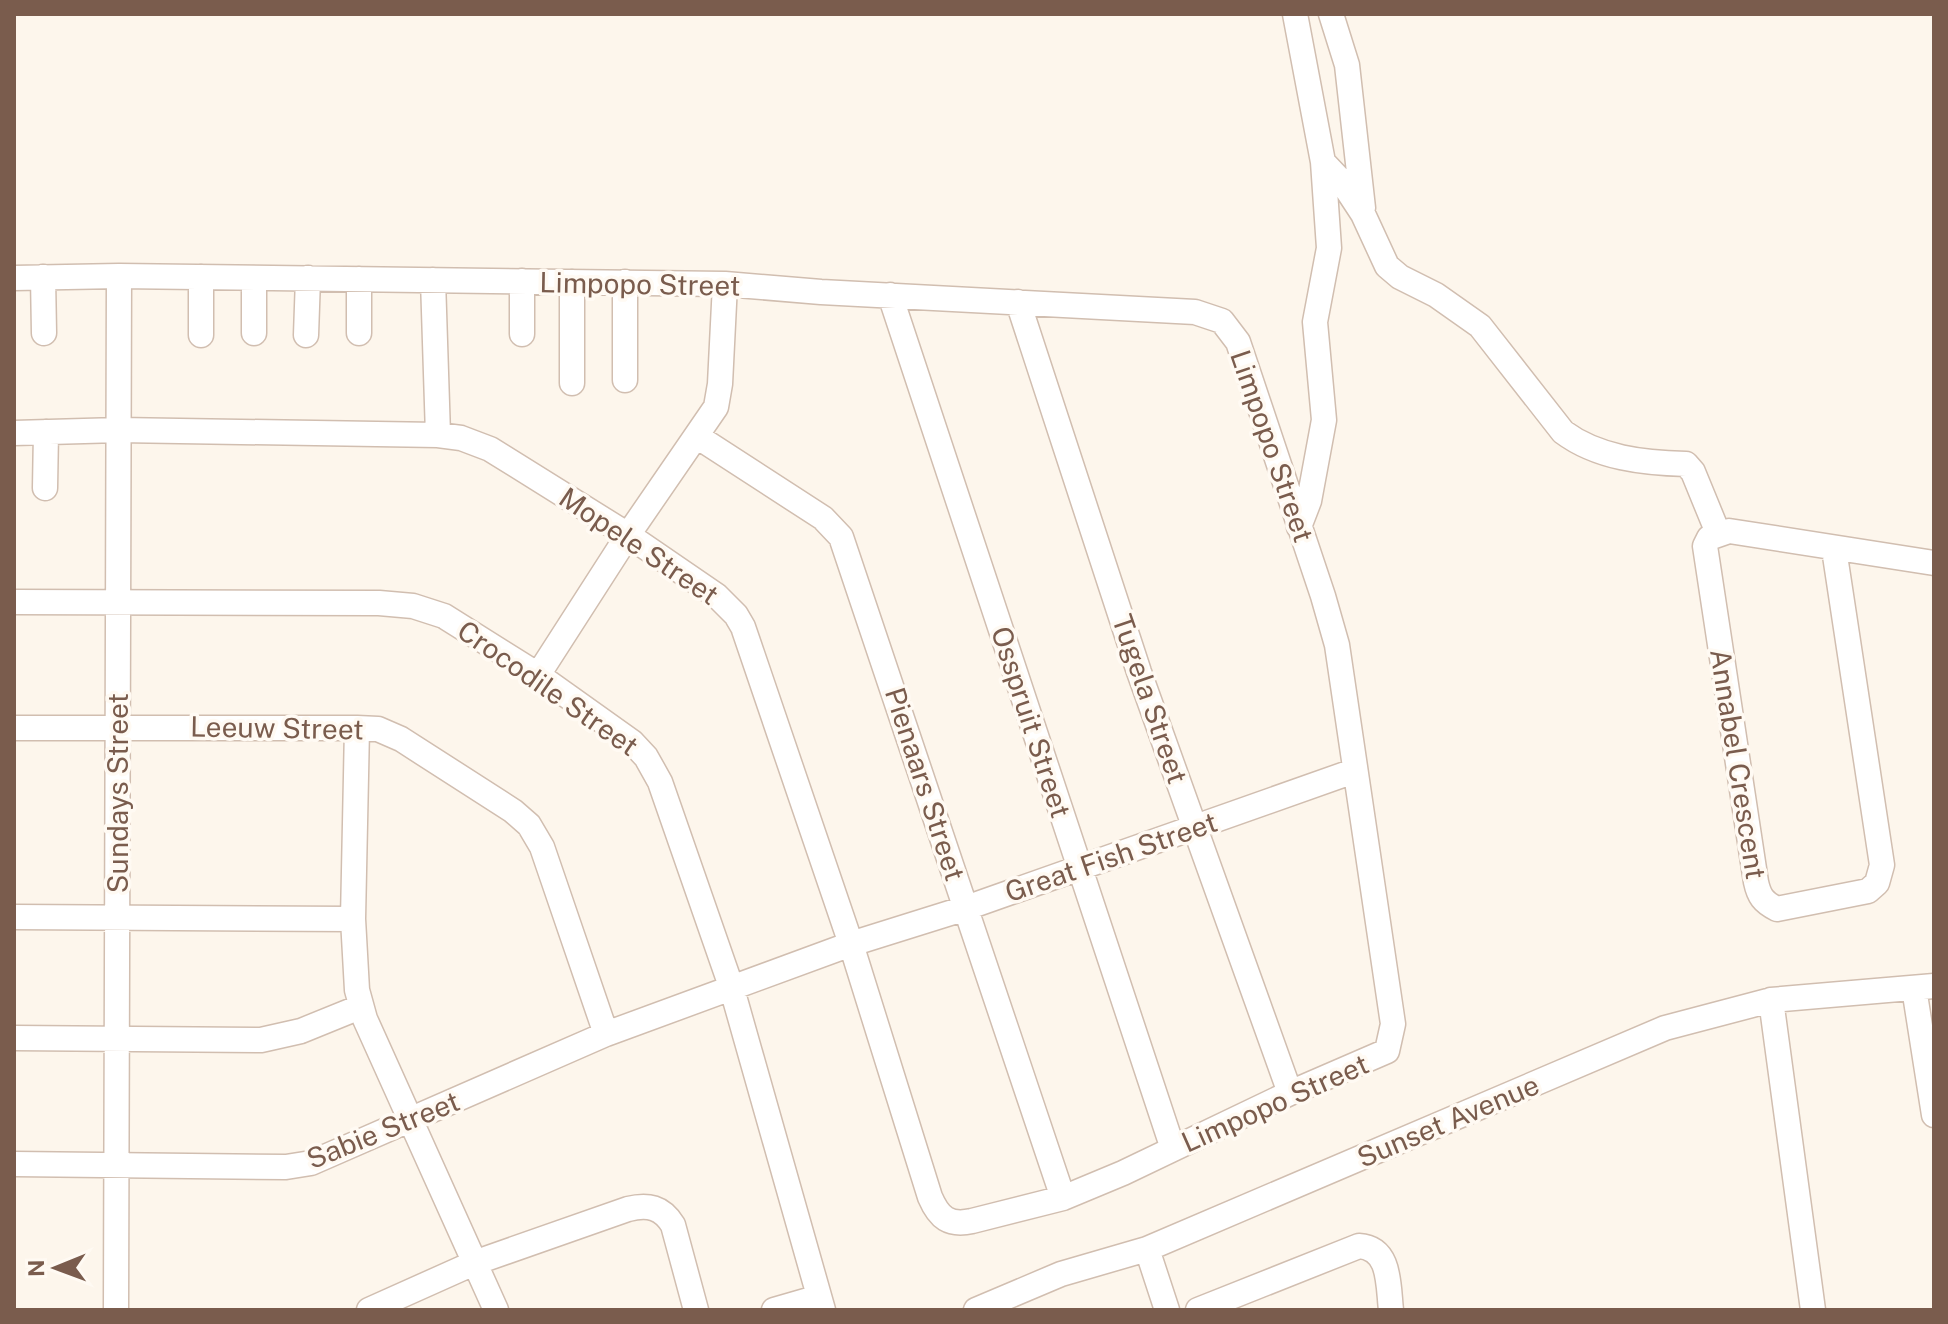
<svg xmlns="http://www.w3.org/2000/svg" width="1948" height="1324" viewBox="0 0 1948 1324" font-family="'Public Sans',sans-serif">
	<rect width="100%" height="100%" fill="#fdf6ec"/>
	<g fill="none" stroke-linecap="round" stroke-linejoin="round">
		<!-- minor casing -->
		<g stroke="#d1beb0" stroke-width="27">
			<path id="minor" d="M1295 14 1323 162 1342 182 1363 214 1387 266 1400 277 1436 295 1480 326 1563 432C1598 458 1644 463 1686 464L1693 472 1718 533
				M1331 14 1347 65 1363 208
				M43 277 44 333
				M14 278 119 276 725 284 821 292 1195 312 1222 321 1238 342 1323 596 1337 645 1393 1024 1387 1051 1290 1093 1123 1173 1063 1198 972 1221C949 1226 939 1218 930 1197L851 944 743 627 736 615 717 596 628 535 490 449 461 438 438 435 119 430 14 433
				M254 278V333
				M433 280 438 435
				M890 295 1173 1149
				M1018 302 1139 672 1290 1093
				M359 333V279
				M522 334V281
				M201 335V277
				M306 335 308 278
				M625 380V282
				M572 383V282
				M698 437 823 518 841 537 1063 1198
				M45 488 46 432
				M1299 527 1309 501 1324 420 1315 322 1329 248 1323 162
				M1834 549 1882 865 1877 883 1868 891 1777 909C1763 902 1759 896 1756 882L1705 546 1709 538 1729 531 1934 563
				M14 602 379 603 413 606 444 616 538 675 632 742 646 757 660 782 732 989 823 1310
				M538 675 628 535 716 407 720 384 725 284
				M14 728H357L378 729 401 739 513 811 529 825 542 847 606 1034
				M357 728 353 919 357 990 365 1019 496 1310
				M14 917 353 919
				M1914 988 1934 1115
				M1771 1000 1813 1310
				M14 1038 261 1040 301 1031 360 1007
				M14 1164 286 1167 311 1163 606 1034 851 944 966 908 1354 771
				M1147 1249 1167 1310
				M116 1310 119 276
				M369 1310 474 1263 628 1209C648 1204 662 1207 673 1225L696 1310
				M774 1310 819 1297
				M976 1310 1061 1274 1147 1249 1665 1028 1771 1000 1934 986
				M1198 1310 1359 1246C1391 1248 1388 1285 1391 1310"/>
		</g>
		<!-- minor -->
		<use href="#minor" stroke="#fff" stroke-width="24"/>
	</g>
	<g text-anchor="middle" stroke-width="7" stroke-linejoin="round" paint-order="stroke">
		<!-- street labels -->
		<g font-size="28" fill="#7a5c4d" stroke="#fffaf3">
			<text transform="translate(640 284) rotate(1)" y="10">Limpopo Street</text>
			<text transform="translate(1272 446) rotate(71)" y="10">Limpopo Street</text>
			<text transform="translate(639 546) rotate(34)" y="10">Mopele Street</text>
			<text transform="translate(548 688) rotate(35)" y="10">Crocodile Street</text>
			<text transform="translate(1150 699) rotate(71)" y="10">Tugela Street</text>
			<text transform="translate(1031 722) rotate(72)" y="10">Osspruit Street</text>
			<text transform="translate(277 728) rotate(1)" y="10">Leeuw Street</text>
			<text transform="translate(1738 764) rotate(81)" y="10">Annabel Crescent</text>
			<text transform="translate(925 784) rotate(72)" y="10">Pienaars Street</text>
			<text transform="translate(118 793) rotate(-90)" y="10">Sundays Street</text>
			<text transform="translate(1111 857) rotate(-19)" y="10">Great Fish Street</text>
			<text transform="translate(1275 1103) rotate(-24)" y="10">Limpopo Street</text>
			<text transform="translate(1448 1121) rotate(-23)" y="10">Sunset Avenue</text>
			<text transform="translate(383 1130) rotate(-22)" y="10">Sabie Street</text>
		</g>
	</g>
	<!-- border -->
	<rect width="1948" height="1324" fill="none" stroke="#7a5c4d" stroke-width="32"/>
	<!-- north arrow -->
	<g transform="translate(56 1268) rotate(269)" stroke="#fffaf3" stroke-width="6" paint-order="stroke">
	<path d="M0-6L14 30L0 20L-14 30Z" fill="#7a5c4d"/>
	<text y="-12" font-size="22" font-weight="bold" text-anchor="middle" fill="#7a5c4d">N</text>
	</g>
</svg>
